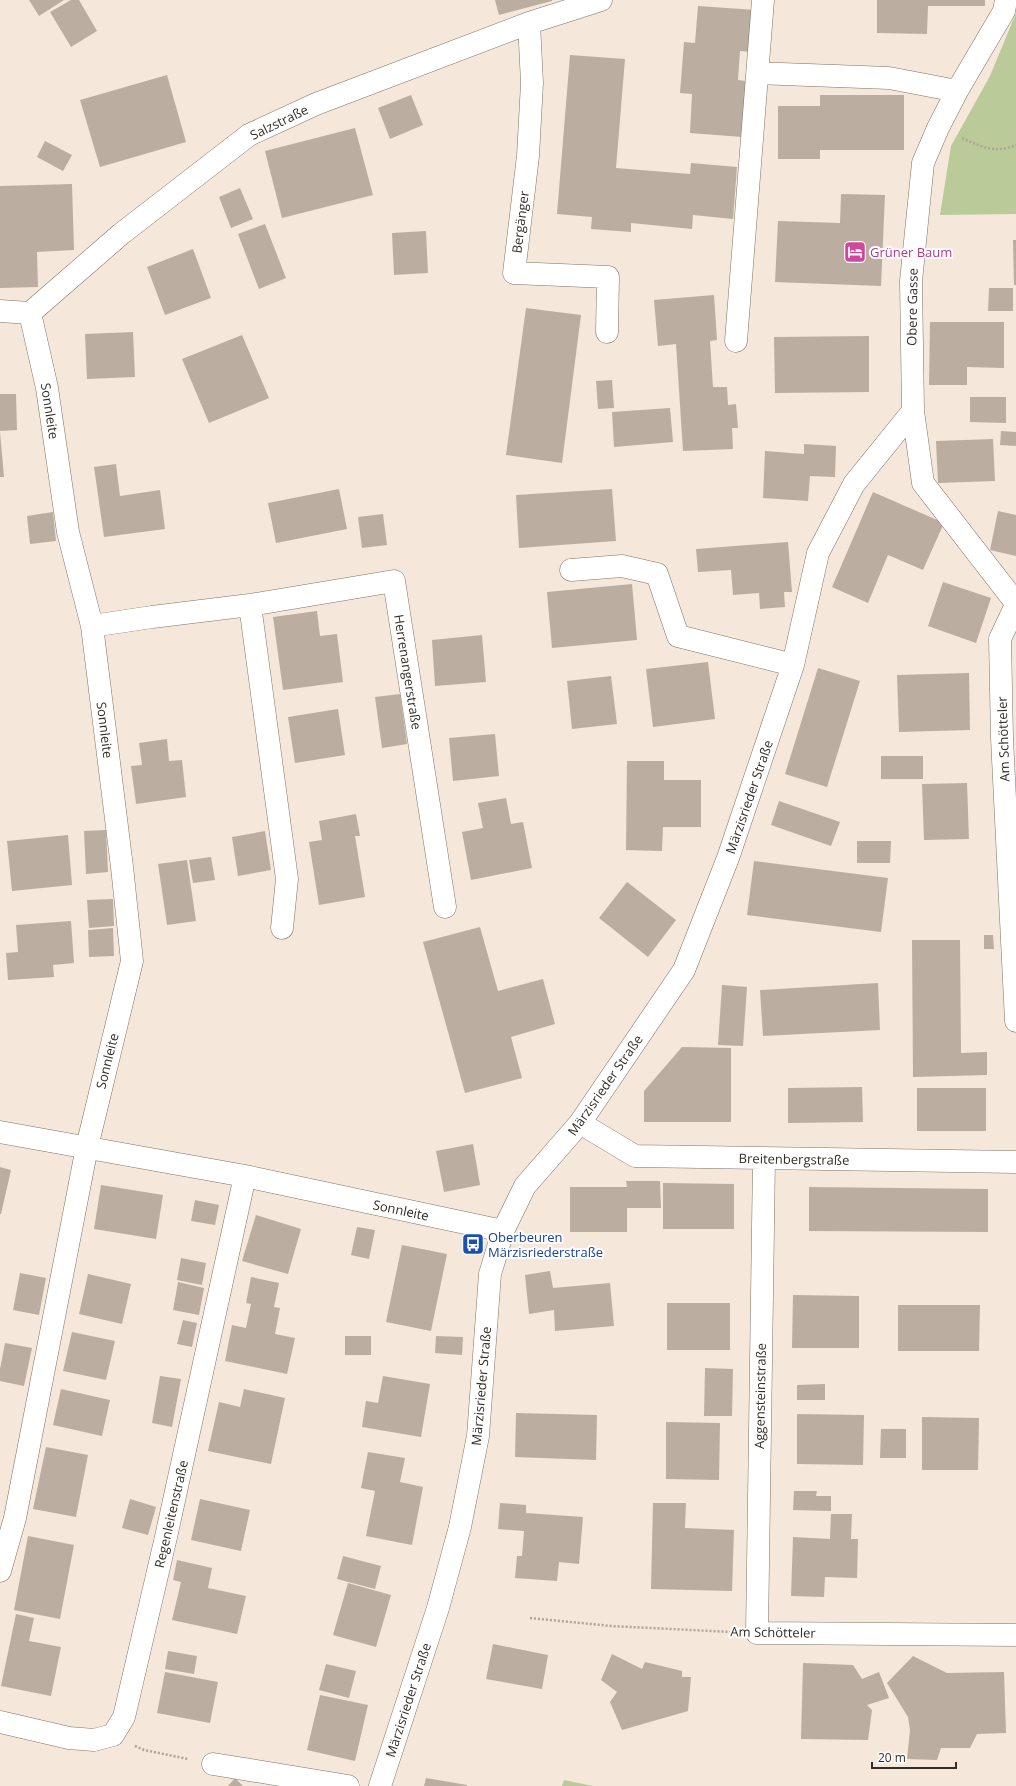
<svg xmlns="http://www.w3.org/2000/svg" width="1016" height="1786" viewBox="0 0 1016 1786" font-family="'Open Sans',sans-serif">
	<rect width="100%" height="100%" fill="#f5e7d9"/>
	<!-- green -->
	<path fill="#bacb99" d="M1016 13V214L940 215 951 146 990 76Z
		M564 1780 593 1786H562Z"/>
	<!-- building -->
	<path fill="#bbaea0" d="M29 0H64L39 16Z
		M71 0H79L97 31 71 47 50 12Z
		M495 0H552V1L499 15Z
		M877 0H985V6H928L927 34 877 33Z
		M698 6 756 10 753 52 740 51 738 80 746 81 742 137 690 133 692 94 680 93 684 42 695 43Z
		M570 55 625 59 616 168 690 174 691 163 737 167 733 219 693 215 692 229 631 223V232L591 229 592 217 557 214Z
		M167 75 186 142 100 167 80 100Z
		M411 95 423 125 390 139 378 108Z
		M820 95H904V150H820V159H778V106H820Z
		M355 128 373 195 282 218 265 151Z
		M45 141 72 155 63 171 37 157Z
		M72 184 74 250 37 252 38 287 0 288V186Z
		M240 188 253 219 231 228 219 197Z
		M841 194 885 195 881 286 775 282 778 221 840 223Z
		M265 224 286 278 259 289 238 234Z
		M426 231 428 273 394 275 392 233Z
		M1013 240H1016V285H1014Z
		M193 249 211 298 165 315 147 267Z
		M989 288H1013V311H988Z
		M714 295 717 340 710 341 713 387H727L728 405 736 404 738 428H732L733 449 683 451 676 344 658 346 654 300Z
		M526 308 581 315 562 463 506 455Z
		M930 322H1004V368L967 367V385H929Z
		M133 332 135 377 87 379 85 334Z
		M242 335 269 398 209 423 182 359Z
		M869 336V392L775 393 774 337Z
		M612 380 614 408 598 409 596 381Z
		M0 394H16L17 430 0 431Z
		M970 397H1006V423L970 422Z
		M670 408 673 442 614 447 612 412Z
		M1001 431 1016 432V446L1000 445Z
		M0 432 4 477H0Z
		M993 439 995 481 938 483 936 441Z
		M804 444 836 446 835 477 810 476 808 501 763 498 765 451 804 454Z
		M116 464 120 496 160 490 165 529 104 537 94 467Z
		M339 489 347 529 276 543 268 503Z
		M612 489 616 541 519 548 516 495Z
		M873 492 944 523 923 570 888 555 868 603 832 587Z
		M998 511 1016 515V556L990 550Z
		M53 512 56 541 30 544 27 516Z
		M383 514 387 545 362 548 358 517Z
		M788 542 792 592H784L785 607 760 609 759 593 733 595 731 570 698 572 696 549Z
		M943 582 991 598 976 643 928 626Z
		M632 584 637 640 552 648 547 592Z
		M317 611 320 636 337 634 343 682 283 690 273 617Z
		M482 635 486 682 435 686 432 640Z
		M708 662 715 719 653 727 646 669Z
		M818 668 860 681 827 787 785 774Z
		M969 673 970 730 899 732 897 675Z
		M611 676 617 724 572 729 567 681Z
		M400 694 407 744 382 748 375 697Z
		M338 709 345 755 295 763 288 717Z
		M495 734 499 776 453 781 449 738Z
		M167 739 169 761 182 760 186 797 136 804 131 766 142 765 139 743Z
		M881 756H923V779H881Z
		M627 761H664V780H701V827H663L662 851 626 850Z
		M967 783 969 839 924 840 922 784Z
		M506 798 511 824 523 822 532 868 471 880 462 832 483 828 478 803Z
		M779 801 840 822 831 846 771 825Z
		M356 814 360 836H355L365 897 319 905 309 842 322 840 319 821Z
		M106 830 108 872 86 874 84 831Z
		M265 831 271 870 238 876 232 837Z
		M68 835 72 885 12 891 7 841Z
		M857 841H891L890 863H857Z
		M211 857 215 880 193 883 189 860Z
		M187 860 196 921 167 925 158 864Z
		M754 861 888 878 881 932 747 915Z
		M627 882 676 920 648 957 599 918Z
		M113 899 114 926 89 928 87 900Z
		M71 921 74 963 53 965 54 977 8 980 6 953 18 952 16 925Z
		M480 927 498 991 543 979 555 1024 511 1037 522 1078 465 1093 423 942Z
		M113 928 114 956 89 957 88 930Z
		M984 935H993L994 949H984Z
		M912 940H960L961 1053 987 1052V1075L913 1077Z
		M878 983 880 1030 763 1036 760 990Z
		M722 985 747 987 743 1046 718 1045Z
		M682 1047 731 1048V1122H644V1091Z
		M862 1087 863 1122 788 1123V1088Z
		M917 1088H986V1131H917Z
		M473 1144 480 1185 444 1192 436 1151Z
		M0 1167 11 1170 1 1214H0Z
		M626 1181H660L661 1208H627V1232H570V1187H627Z
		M663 1183 734 1184V1229H663Z
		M101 1185 163 1195 156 1239 94 1229Z
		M809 1187 988 1189V1232L809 1231Z
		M195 1200 219 1205 215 1225 191 1221Z
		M256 1215 301 1229 288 1274 242 1261Z
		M357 1227 375 1230 369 1259 351 1255Z
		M402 1245 447 1254 431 1331 386 1322Z
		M181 1258 206 1263 202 1285 177 1280Z
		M550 1271 553 1288 610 1283 614 1326 555 1331 554 1310 529 1314 525 1275Z
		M20 1273 46 1278 39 1315 13 1310Z
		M88 1274 131 1284 122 1324 79 1314Z
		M251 1277 279 1283 274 1307 280 1308 275 1334 295 1338 287 1374 225 1361 232 1325 246 1328 251 1304 246 1303Z
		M178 1282 204 1288 199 1315 173 1310Z
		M793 1295 859 1296V1348H792Z
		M667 1303H730V1350H667Z
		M898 1305H980L979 1351H898Z
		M183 1320 197 1323 192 1347 177 1344Z
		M72 1332 115 1341 106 1380 63 1371Z
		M345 1336H371V1355H345Z
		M436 1336 463 1337 462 1355 435 1353Z
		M5 1343 32 1348 24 1386 0 1381V1369Z
		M705 1368 733 1369 732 1416H704Z
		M160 1376 181 1379 172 1427 152 1423Z
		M383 1376 430 1384 421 1437 362 1427 366 1401 378 1403Z
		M825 1384V1400H797V1385Z
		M61 1389 110 1400 102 1436 53 1425Z
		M244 1389 285 1398 271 1464 208 1451 219 1402 240 1407Z
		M516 1413 597 1415 596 1460 515 1457Z
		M797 1414 864 1415 863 1465 797 1464Z
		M922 1417 979 1418 978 1470H922Z
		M666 1422 720 1423 719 1480 666 1479Z
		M881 1429H906V1458H880Z
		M46 1447 88 1455 76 1517 33 1509Z
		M368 1452 405 1458 400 1482 423 1487 412 1545 366 1536 375 1491 361 1488Z
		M794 1491H817L816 1496H831V1511L793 1510Z
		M130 1499 156 1507 148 1535 122 1528Z
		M200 1499 250 1510 241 1551 191 1540Z
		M500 1503 526 1505V1513L583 1517 579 1564 559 1562 557 1581 515 1578 517 1556H522L524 1531 498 1529Z
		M653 1503H686L685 1528 734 1530 732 1591 651 1589Z
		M831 1514H852L851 1539H858L857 1578 825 1577 824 1597 791 1596 793 1537 830 1539Z
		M28 1536 74 1545 60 1619 14 1610Z
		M343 1556 381 1566 375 1589 337 1579Z
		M177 1560 212 1568 208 1588 246 1596 237 1634 172 1620 181 1582 173 1580Z
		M348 1583 391 1595 376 1647 333 1635Z
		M16 1614 34 1618 29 1641 61 1647 51 1696 1 1686Z
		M493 1644 548 1655 542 1689 486 1679Z
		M168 1651 197 1656 194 1674 165 1669Z
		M612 1654 642 1669 645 1662 682 1671V1677H691L688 1711 622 1730 610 1702 617 1692 601 1680Z
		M913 1656 947 1673 1004 1672 1006 1733 977 1734 970 1748H941L937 1760 907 1759 910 1730 908 1717 887 1683Z
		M803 1663 853 1665 862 1679 879 1672 889 1698 867 1705 872 1710 868 1740 801 1739Z
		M326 1664 356 1671 349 1698 319 1690Z
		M165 1672 218 1682 210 1723 157 1713Z
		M320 1695 368 1705 355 1761 307 1750Z
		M235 1778 243 1786H228Z
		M426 1778 467 1785V1786H424Z"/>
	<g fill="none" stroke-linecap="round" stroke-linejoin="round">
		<!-- minor casing -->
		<g stroke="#7e7366" stroke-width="23">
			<path id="minor" d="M1006 0 1004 11 957 91 938 128 923 163 911 281 913 411 923 483 1016 603
				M529 23 532 83 528 156 514 273 608 277 607 332
				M758 73 889 78 957 91
				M0 311 30 313 121 234 249 135 316 104 529 23 601 0
				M736 341 763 0
				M571 570 622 566 657 574 678 636 793 665
				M250 605 287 879 282 928
				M1016 605 1000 639 1002 738 1016 1021
				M92 626 152 617 250 605 394 581 445 907
				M580 1123 635 1156 1016 1162
				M0 1132 245 1176 503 1231
				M764 1159 757 1633 1016 1635
				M0 1571 15 1518 87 1147 132 961 122 867 92 626 68 532 47 388 30 313
				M0 1722 69 1738 94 1740 113 1735 124 1717 166 1537 245 1176
				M213 1764 348 1786
				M380 1786 438 1608 460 1527 478 1436 490 1274 503 1231 525 1186 580 1123 684 970 728 858 793 665 818 553 854 484 913 411"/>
		</g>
		<!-- path -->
		<path stroke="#afa499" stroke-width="2.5" stroke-dasharray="2 2" stroke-linecap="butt" d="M962 138C982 147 995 154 1016 145
			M530 1618 611 1626 731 1632
			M135 1746 144 1750 188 1759"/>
		<!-- minor -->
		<use href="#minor" stroke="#fff" stroke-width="22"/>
	</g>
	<!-- icons -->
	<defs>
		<g id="hotel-square" transform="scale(1.15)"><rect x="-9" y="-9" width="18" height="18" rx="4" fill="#d1479c" stroke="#fff"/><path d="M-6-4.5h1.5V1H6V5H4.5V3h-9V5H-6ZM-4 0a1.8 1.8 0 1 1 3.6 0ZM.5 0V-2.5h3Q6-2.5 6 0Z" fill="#fff"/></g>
		<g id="bus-square" transform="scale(1.15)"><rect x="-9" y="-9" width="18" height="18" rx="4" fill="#1a4fb4" stroke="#fff"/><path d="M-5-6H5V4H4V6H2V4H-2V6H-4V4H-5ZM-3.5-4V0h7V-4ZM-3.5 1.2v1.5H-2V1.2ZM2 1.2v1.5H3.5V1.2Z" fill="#fff"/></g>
	</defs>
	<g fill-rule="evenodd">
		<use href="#hotel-square" x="855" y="252"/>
		<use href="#bus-square" x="473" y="1244"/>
	</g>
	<g text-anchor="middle" stroke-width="4" stroke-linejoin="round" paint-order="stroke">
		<!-- street labels -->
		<g font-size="13" fill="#332e28" stroke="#fff">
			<text transform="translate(279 122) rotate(-26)" y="5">Salzstraße</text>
			<text transform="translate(520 222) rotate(-83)" y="5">Bergänger</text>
			<text transform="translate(912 307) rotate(-89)" y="5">Obere Gasse</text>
			<text transform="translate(50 411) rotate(81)" y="5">Sonnleite</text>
			<text transform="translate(408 672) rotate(81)" y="5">Herrenangerstraße</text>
			<text transform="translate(105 730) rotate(83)" y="5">Sonnleite</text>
			<text transform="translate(1003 739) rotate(-92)" y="5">Am Schötteler</text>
			<text transform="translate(749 797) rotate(-71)" y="5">Märzisrieder Straße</text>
			<text transform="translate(107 1061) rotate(-76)" y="5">Sonnleite</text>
			<text transform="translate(605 1085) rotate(-55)" y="5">Märzisrieder Straße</text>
			<text transform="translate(794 1159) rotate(1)" y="5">Breitenbergstraße</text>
			<text transform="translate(401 1210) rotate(12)" y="5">Sonnleite</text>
			<text transform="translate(481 1386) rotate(-85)" y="5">Märzisrieder Straße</text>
			<text transform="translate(760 1396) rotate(-89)" y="5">Aggensteinstraße</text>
			<text transform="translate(171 1514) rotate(-77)" y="5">Regenleitenstraße</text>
			<text transform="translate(773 1632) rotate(1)" y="5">Am Schötteler</text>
			<text transform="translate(408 1700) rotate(-72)" y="5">Märzisrieder Straße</text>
		</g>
		<!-- hotel labels -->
		<g font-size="13" fill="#b23c85" stroke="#fff" text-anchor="start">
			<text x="870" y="257">Grüner Baum</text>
		</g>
		<!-- transit labels -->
		<g font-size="13" fill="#164399" stroke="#fff" text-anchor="start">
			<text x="488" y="1242">Oberbeuren<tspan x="488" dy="15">Märzisriederstraße</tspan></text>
		</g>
	</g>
	<!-- scale -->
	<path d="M872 1762v6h84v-6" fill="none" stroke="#332e28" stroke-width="2"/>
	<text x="878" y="1762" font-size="12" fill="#332e28" stroke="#ffffff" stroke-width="3" paint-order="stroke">20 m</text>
</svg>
